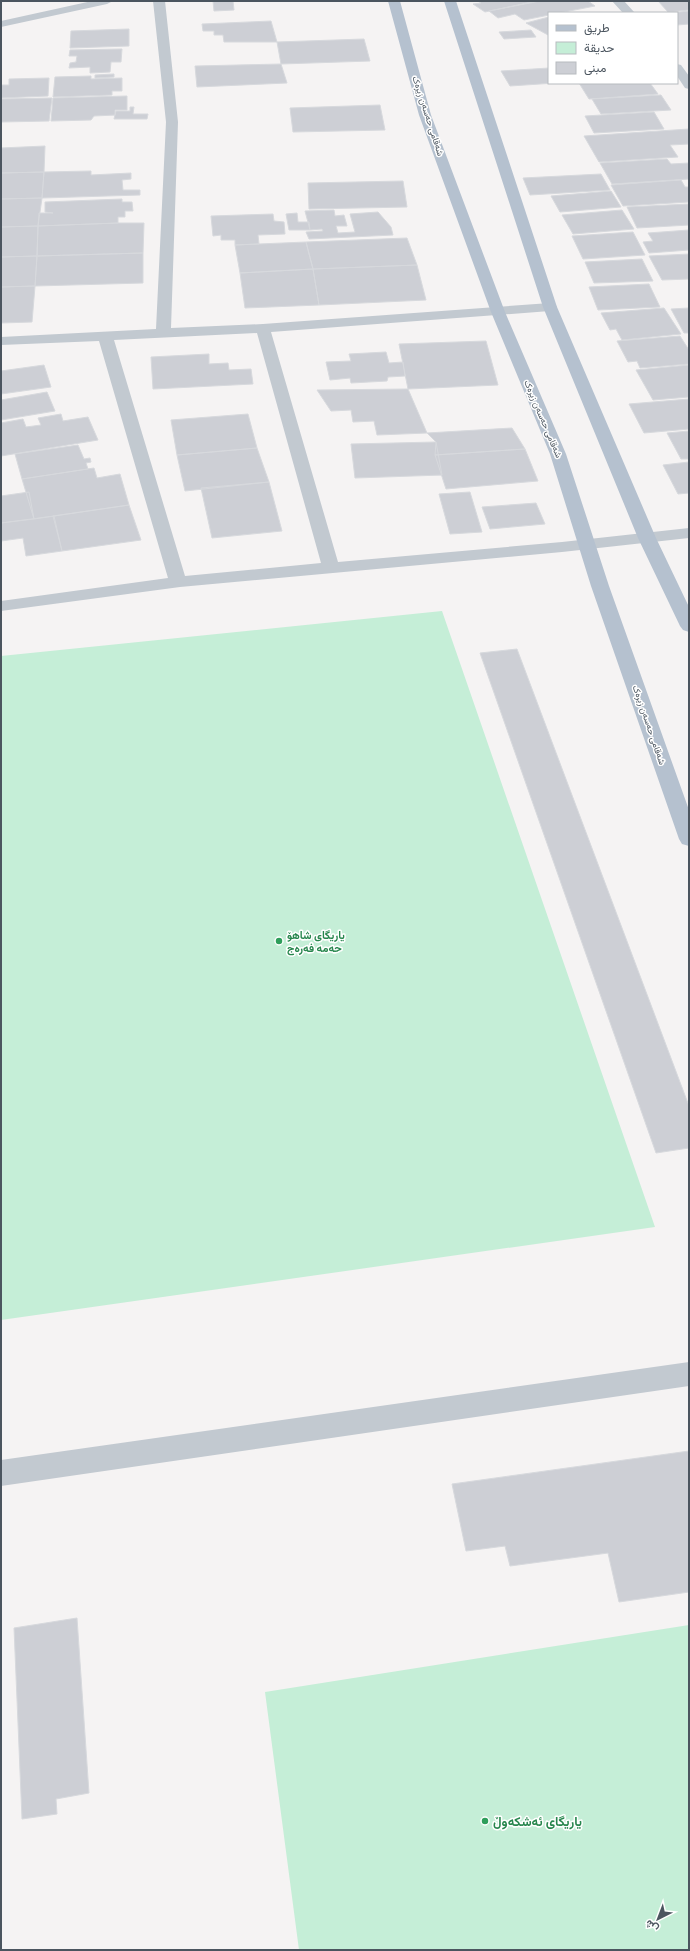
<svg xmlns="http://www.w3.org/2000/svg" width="690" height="1951" viewBox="0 0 690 1951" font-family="'DM Sans',Vazirmatn,sans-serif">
	<rect width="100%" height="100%" fill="#f5f3f3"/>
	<!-- green -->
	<path fill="#c5eed7" d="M442 611 655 1227 1 1320V656Z
		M689 1625V1950H299L265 1692Z"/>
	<!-- building -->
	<path fill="#cdcfd5" stroke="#d7d9dd" d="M213 1H233L234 10 214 11Z
		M478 1H536L485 12 473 4 481 3Z
		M540 1H588L595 6 559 13H549V15L524 20 515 14 498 18 489 11Z
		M658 1H689V10L668 12Z
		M689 11V24L677 25V13H670Z
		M549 17 548 35 526 23Z
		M271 21 277 42H224L223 35H214V31H203L202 24Z
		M129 29V46L70 48 71 31Z
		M531 30 536 37 504 39 499 32Z
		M364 39 370 61 281 64 277 42Z
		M122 49 121 62H111L110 72 90 73V67L69 68 70 63 76 62 77 56H69L70 50Z
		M281 64 287 83 197 87 195 66Z
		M549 68V83H555L510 86 501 71Z
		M114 74V77L95 78V75Z
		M91 76V79L122 78V91H112V95L53 97 55 77Z
		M49 78 48 96 1 98V85H9V79Z
		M579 83H650L658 94 589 99Z
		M661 95 671 110 601 114 592 99Z
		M127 96V110H115V115L94 116 91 120 51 121 53 98Z
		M52 98 49 121 1 122V99Z
		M380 105 385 130 293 132 290 108Z
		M130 107H134L133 114H148L147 119H114L116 111H130Z
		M654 112 664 129 594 133 585 116Z
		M689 129V144L670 145 678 157 599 162 584 136Z
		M45 146 44 172 1 173V148Z
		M667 159 671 164 689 163V179L612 184 600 163Z
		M91 171V175L131 173V179L122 180 123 190H140V195L42 198 44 172Z
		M44 172 42 198 1 199V173Z
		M601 174 610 190 530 195 523 178Z
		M681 180 685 187H689V202L623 206 611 185Z
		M403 181 407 207 309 209 308 183Z
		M611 191 621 207 560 212 551 196Z
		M42 198 38 226 1 227V199Z
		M122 199V202H132L133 211H125V217H118V223L38 226 39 213H53L45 212V202Z
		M689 204V225L637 228 627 207Z
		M334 210 335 216 344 215 347 226H336L338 233 355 232 350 214 378 212 391 227 393 235 309 239 306 232 323 231 322 229 310 230 305 211Z
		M622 210 634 229 573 234 562 215Z
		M297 213 298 222H309L310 230H289L286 214Z
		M273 214 274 221 284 222 285 234 258 235 259 244 235 245V240H221V235L213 236 211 216Z
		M118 223H144L143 253 37 256 38 226Z
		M38 226 37 256 1 257V227Z
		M689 230V250L649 253 643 242 653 241 648 233Z
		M633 232 645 255 583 259 572 236Z
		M407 238 417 265 313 269 306 242Z
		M306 242 313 269 240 273 235 245Z
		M143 253V283L35 286 37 256Z
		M689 254V279L662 280 649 256Z
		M37 256 35 286 1 287V257Z
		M642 259 653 281 594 283 585 262Z
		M417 265 426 300 319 305 313 269Z
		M313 269 319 305 245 308 240 273Z
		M649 284 660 307 598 310 589 287Z
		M35 286 32 322 1 323V287Z
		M664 308 681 334 622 340 616 329 610 330 601 313Z
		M689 308V333H684L671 309Z
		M680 336 689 350V364L640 368 637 361 628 362 617 341Z
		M486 341 498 385 408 389 399 344Z
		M386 352 389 363 403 362 405 376 388 377 387 381 351 383 350 378 330 380 326 362 351 361 349 354Z
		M209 354V364L228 363 229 370 251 369 253 384 153 389 151 357Z
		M44 365 51 387 1 394V371Z
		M689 365V397L653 400 636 370Z
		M408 389 427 433 377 435 374 421 353 422 351 410 331 411 317 390Z
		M47 392 55 411 1 420V400Z
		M689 399V429L644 433 629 404Z
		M61 414 63 421 88 417 98 440 1 456V423L23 419 26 427 41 425 38 418Z
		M248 414 257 448 177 455 171 420Z
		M512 428 525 449 435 455 436 442 427 433Z
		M689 431V459H681L667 433Z
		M436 442 442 475 355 478 351 444Z
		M78 445 84 459 90 458 91 462 86 463 88 469 22 479 15 454Z
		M257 448 269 482 185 491 177 455Z
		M525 449 538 481 446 489 435 455Z
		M689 462V493L678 494 663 465Z
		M94 468 97 478 120 474 129 505 34 519 22 479Z
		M269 482 282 531 212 538 201 488Z
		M29 492 34 519 1 523V496Z
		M470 492 482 532 450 534 439 494Z
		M536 503 545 524 490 529 482 507Z
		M129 505 141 540 62 551 53 516Z
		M54 516 62 551 26 556 23 538 1 541V523Z
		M517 649 689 1106V1148L656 1153 480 653Z
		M689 1451V1592L619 1602 608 1553 510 1566 505 1546 466 1551 452 1484Z
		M77 1618 89 1793 56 1799 57 1814 22 1819 14 1628Z"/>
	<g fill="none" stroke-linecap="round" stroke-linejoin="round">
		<!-- minor -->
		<path fill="#c2c9d0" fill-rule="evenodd" d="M92 1H113L107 4 1 27V21Z
			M153 1H165L178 122 171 328 263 324 550 303 555 304 557 307 555 310 550 311 271 332 338 562 562 542 689 528V538L562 552 180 587 1 611V601L168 578 99 341 1 345V337L156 329 166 122ZM257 333 321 563 185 576 114 340Z
			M612 1H624L635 13H623Z
			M677 64 681 65 689 76V89L685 88 677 76Z
			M689 1362V1386L1 1486V1460Z"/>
		<!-- major -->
		<path fill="#b5c1cf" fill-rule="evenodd" d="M388 1H400L431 115 505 312 566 454 609 586 689 810V846L682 844 679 839 591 586 550 454 491 312 419 115Z
			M444 1H456L557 307 656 538 689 607V632L683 630 680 626 638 538 543 307Z"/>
	</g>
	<!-- markers -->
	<g fill="#2e9e5b" stroke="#fff" stroke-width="1.5">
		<circle cx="279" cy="941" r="4"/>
		<circle cx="485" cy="1821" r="4"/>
	</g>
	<g text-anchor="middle" stroke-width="3" stroke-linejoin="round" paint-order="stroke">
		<!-- far-street labels -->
		<g font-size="9" fill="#4b555f" stroke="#fff">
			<text transform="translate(428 116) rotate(72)" y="3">شەقامی حەسەن زیرەک</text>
			<text transform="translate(543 419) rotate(67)" y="3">شەقامی حەسەن زیرەک</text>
			<text transform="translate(649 725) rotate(71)" y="3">شەقامی حەسەن زیرەک</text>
		</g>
		<!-- leisure labels -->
		<g font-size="11" font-weight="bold" fill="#27864d" stroke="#fff" text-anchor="start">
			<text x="287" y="939">یاریگای شاهۆ<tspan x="287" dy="13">حەمە فەرەج</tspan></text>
		</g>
		<!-- near-leisure labels -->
		<g font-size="13" font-weight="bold" fill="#27864d" stroke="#fff" text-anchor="start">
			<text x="493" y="1826">یاریگای ئەشکەوڵ</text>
		</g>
	</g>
	<!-- border -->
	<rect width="690" height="1951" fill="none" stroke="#4b555f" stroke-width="4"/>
	<!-- legend -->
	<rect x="548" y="12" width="130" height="72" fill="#ffffff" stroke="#b7bbbf"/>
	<rect x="556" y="25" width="20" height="6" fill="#b5c1cf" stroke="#b7bbbf"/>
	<text x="584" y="32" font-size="12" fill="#4b555f">طريق</text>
	<rect x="556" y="42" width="20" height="12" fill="#c5eed7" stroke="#b7bbbf"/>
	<text x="584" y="52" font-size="12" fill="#4b555f">حديقة</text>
	<rect x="556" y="62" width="20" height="12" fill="#cdcfd5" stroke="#b7bbbf"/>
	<text x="584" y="72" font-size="12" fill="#4b555f">مبنى</text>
	<!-- north arrow -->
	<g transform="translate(658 1919) rotate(222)" stroke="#ffffff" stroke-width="3" paint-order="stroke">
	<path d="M0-3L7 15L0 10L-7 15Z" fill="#4b555f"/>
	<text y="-6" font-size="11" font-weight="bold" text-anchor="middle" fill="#4b555f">ش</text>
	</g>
</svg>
